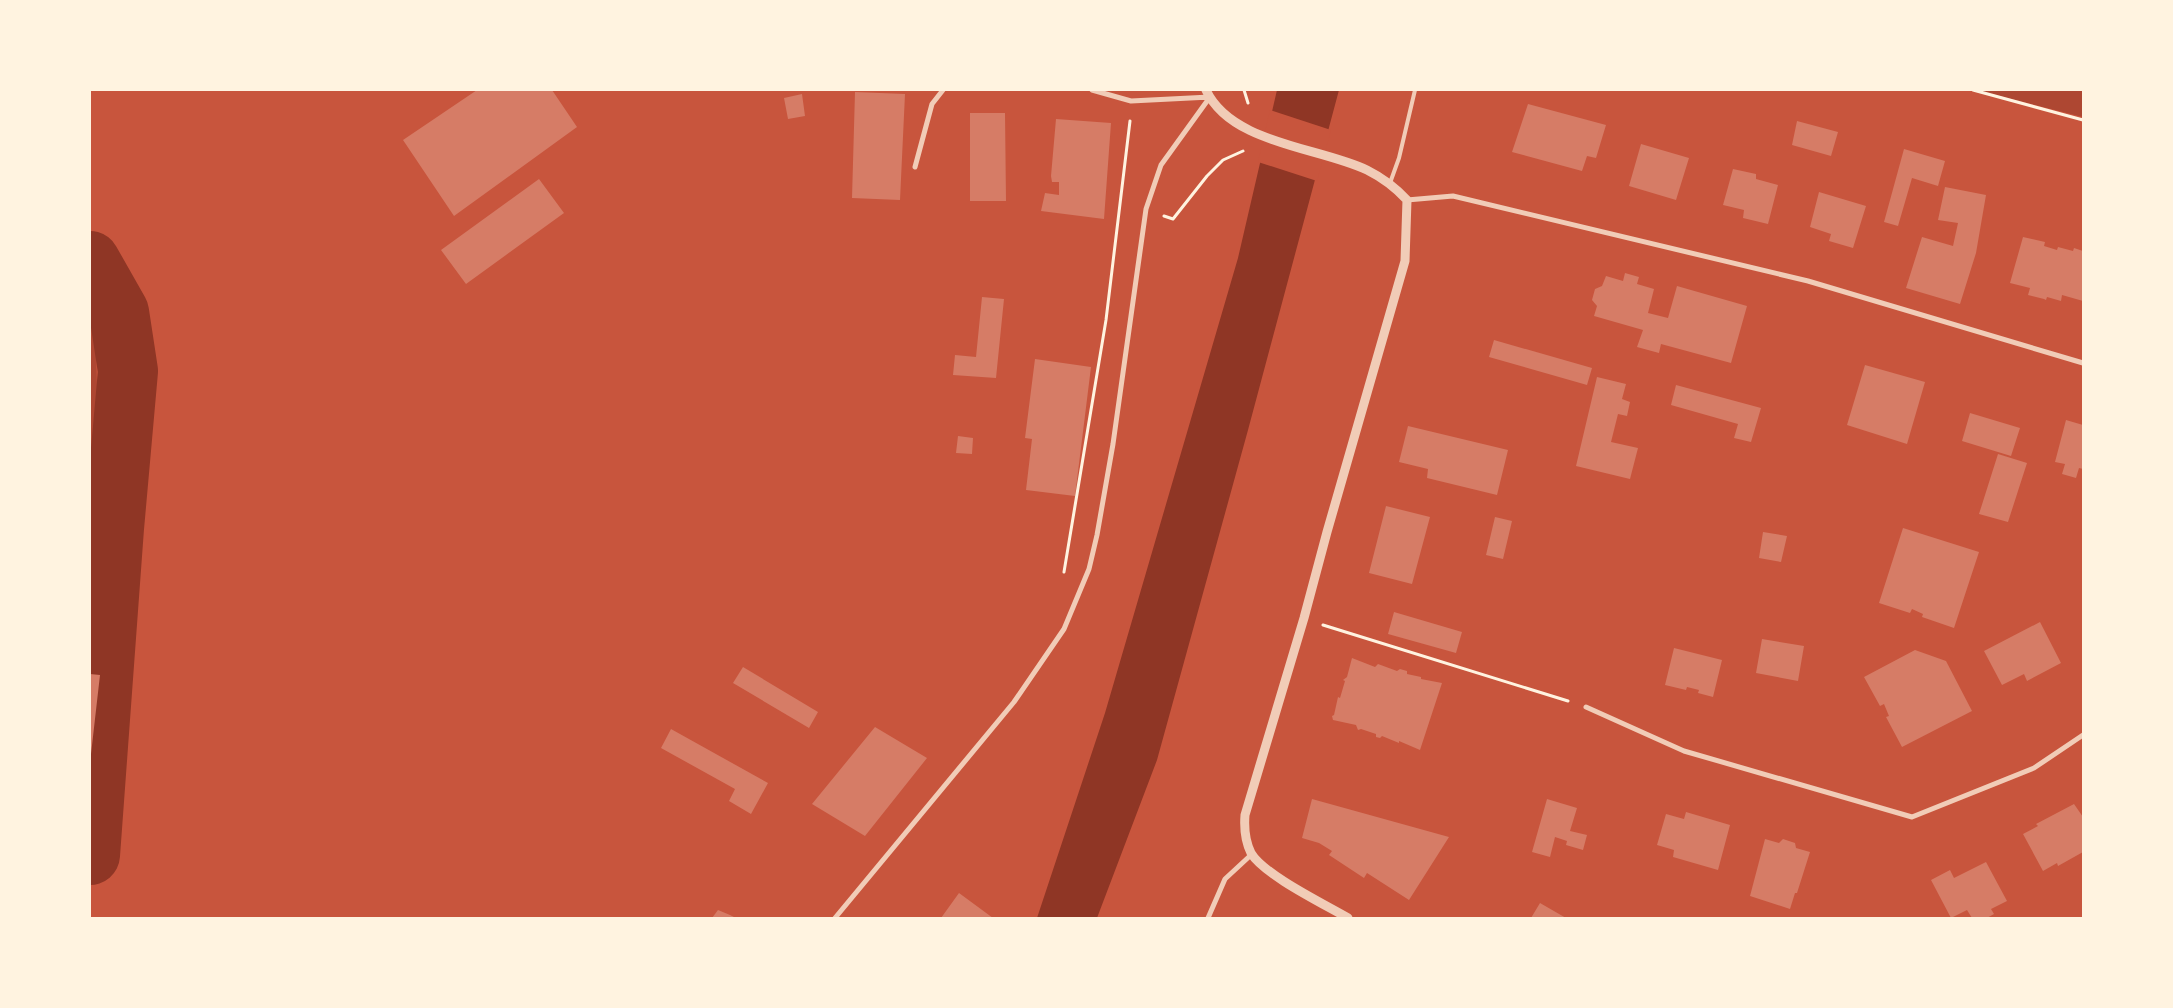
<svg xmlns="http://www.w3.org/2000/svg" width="2173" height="1008" viewBox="0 0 2173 1008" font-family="Jost,sans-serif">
	<rect width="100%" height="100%" fill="#c8553d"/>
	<!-- green -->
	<path fill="#ae4732" d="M1976 90H2083V117Z
		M90 310 95 318 99 457 90 456Z"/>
	<!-- water -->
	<path fill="#8f3625" d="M1277 90H1339L1248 430 1157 760 1097 918H1037L1105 713 1238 258Z"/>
	<!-- pier -->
	<path fill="#c8553d" d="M1270 110 1331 130 1317 181 1258 162Z"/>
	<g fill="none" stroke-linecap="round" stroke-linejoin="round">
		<!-- river -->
		<path stroke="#8f3625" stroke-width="60" d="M90 261 119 312 128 371 114 528 90 855"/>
	</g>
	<!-- building -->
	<path fill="#d67c66" d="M477 90H552L577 127 454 216 403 140Z
		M855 92 905 94 900 200 852 198Z
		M802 94 805 116 788 119 784 98Z
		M1528 104 1606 125 1596 158 1587 156 1582 171 1512 152Z
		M970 113H1005L1006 201H970Z
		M1056 119 1111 123 1104 219 1041 211 1045 193 1059 195V182H1052L1051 176Z
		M1797 121 1838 132 1831 156 1792 145Z
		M1641 144 1689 158 1676 200 1629 186Z
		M1904 149 1945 161 1938 186 1912 178 1898 226 1884 222Z
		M1733 169 1756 174V179L1778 185 1768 224 1743 218 1744 210 1723 205Z
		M539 179 564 213 466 284 441 250Z
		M1945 187 1986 195 1976 253 1960 304 1906 288 1922 237 1953 246 1958 223 1938 220Z
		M1819 192 1866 206 1853 248 1829 241 1831 234 1810 227Z
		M2023 237 2045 242 2044 246 2057 250 2058 247 2073 251 2074 248 2083 251V301L2062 295 2061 301 2047 297 2046 300 2044 299 2028 295 2030 288 2010 283Z
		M1625 273 1639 277 1637 284 1654 289 1648 313 1668 318 1677 286 1747 306 1731 363 1661 344 1659 353 1637 347 1643 330 1594 316 1597 306 1592 300 1595 289 1602 286 1606 276 1623 281Z
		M982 297 1004 299 996 378 953 375 955 355 976 357Z
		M1494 340 1592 368 1587 385 1489 357Z
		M1035 359 1091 367 1075 496 1026 490 1032 439 1025 438Z
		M1865 365 1925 382 1907 444 1847 425Z
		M1597 377 1626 384 1622 399 1630 402 1627 416 1618 414 1611 442 1638 448 1630 479 1576 466Z
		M1676 385 1761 408 1751 442 1734 438 1738 424 1671 405Z
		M1970 413 2020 428 2011 456 1962 441Z
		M2066 420 2083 425V469L2079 468 2076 478 2062 474 2065 464 2055 462Z
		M1408 426 1508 450 1497 495 1427 478 1428 469 1399 462Z
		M958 436 973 438 972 454 956 453Z
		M1998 454 2027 463 2008 522 1979 514Z
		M1386 506 1430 517 1412 584 1369 573Z
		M1495 517 1512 521 1503 559 1486 555Z
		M1903 528 1979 552 1954 628 1922 617 1923 614 1912 609 1910 613 1879 603Z
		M1763 532 1787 536 1781 562 1759 558Z
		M1394 612 1462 632 1456 653 1388 634Z
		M2040 622 2061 663 2027 681 2024 674 2002 685 1984 651Z
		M1762 639 1804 646 1798 681 1756 673Z
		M1674 648 1722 660 1713 697 1698 693 1699 690 1687 687 1686 690 1665 685Z
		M1915 650 1946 661 1972 711 1902 747 1886 717 1889 716 1884 704 1880 706 1864 677Z
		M1352 658 1375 667 1378 664 1397 671 1400 669 1407 671V674L1421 677V679L1442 683 1420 750 1399 741V743L1382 736 1380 738 1376 737V734L1361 729 1358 730 1356 725 1333 720 1332 716 1334 715 1338 697 1340 698 1345 681 1343 680 1347 677Z
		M743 667 818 712 809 728 733 683Z
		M90 674 100 675 91 754H90Z
		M875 727 927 758 865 836 812 804Z
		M671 729 768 783 751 814 729 801 735 789 661 748Z
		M1312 799 1449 837 1409 900 1367 873 1364 878 1329 855 1332 851 1319 843 1302 838Z
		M1547 799 1577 808 1570 831 1587 835 1583 850 1566 845 1567 841 1555 837 1550 857 1532 852Z
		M2074 804 2083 817V852L2058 866 2057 863 2043 871 2023 834 2038 826 2036 824Z
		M1686 812 1730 825 1718 870 1673 857 1674 850 1657 845 1666 814 1684 819Z
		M1765 839 1779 843 1783 839 1795 843 1796 848 1810 852 1797 893H1795L1790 909 1750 896Z
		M1986 862 2007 901 1991 909 1994 914 1987 918H1972L1967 910 1951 918 1931 880 1950 870 1954 878Z
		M959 893 993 918H941Z
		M1540 903 1566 918H1531Z
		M718 910 730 915 736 918H712Z"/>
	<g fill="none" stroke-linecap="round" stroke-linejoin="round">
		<!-- path -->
		<path stroke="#fff3e0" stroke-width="3" d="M1244 90 1248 103
			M1973 90 2083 120
			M1164 216 1173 219 1207 176 1223 160 1243 151
			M1064 572 1106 320 1130 121
			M1323 625 1568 701"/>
		<!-- service -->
		<path stroke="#f1ccb7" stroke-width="4" d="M1390 183 1399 158 1415 90"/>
		<!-- minor -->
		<path stroke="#f1ccb7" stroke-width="5" d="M1092 90 1131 101 1210 97
			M915 167 932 104 943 90
			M1407 200 1453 196 1808 281 2083 363
			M1586 707 1684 751 1912 817 2034 768 2083 735
			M835 918 1014 702 1064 629 1089 569 1097 535 1113 444 1146 209 1161 165 1210 97
			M1208 918 1225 879 1252 854"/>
		<!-- tertiary -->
		<path stroke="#f1ccb7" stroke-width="9" d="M1206 90C1231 144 1319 147 1367 170 1383 178 1395 187 1407 200L1405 261 1327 532 1304 618 1245 815C1244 828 1245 841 1251 853 1264 875 1324 904 1348 918"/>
	</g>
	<!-- border -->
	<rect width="2173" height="1008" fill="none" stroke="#fff3e0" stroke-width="182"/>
</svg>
